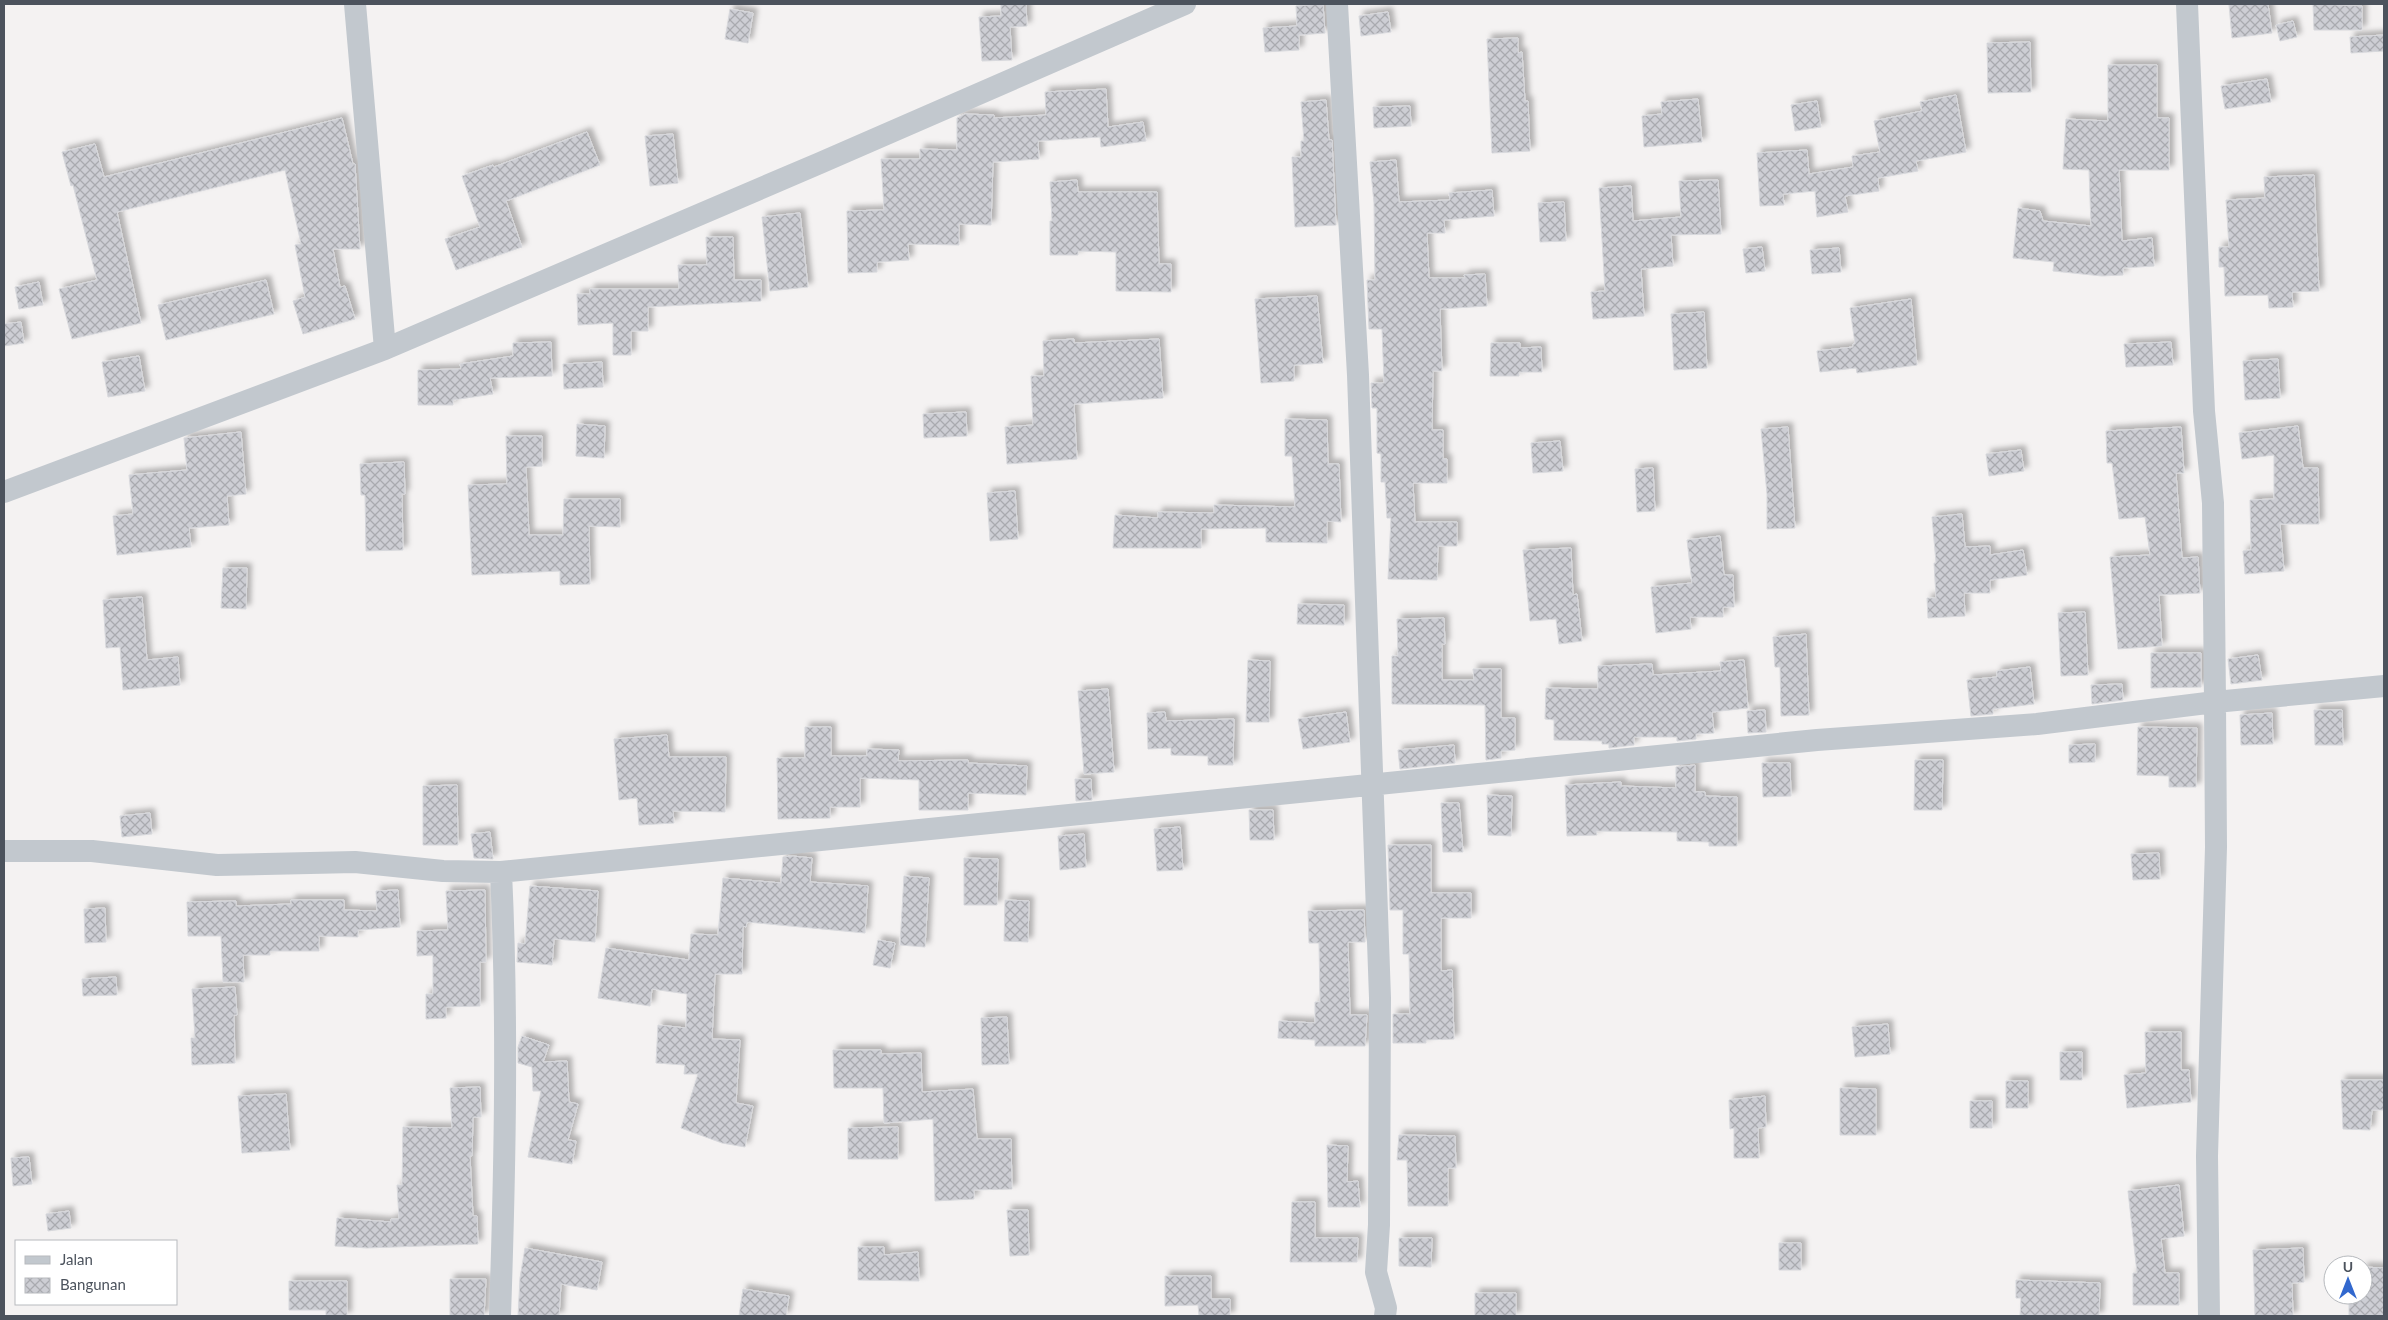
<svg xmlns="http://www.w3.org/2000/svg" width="2388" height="1320" viewBox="0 0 2388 1320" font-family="Lato,sans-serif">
	<defs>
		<pattern id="building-cross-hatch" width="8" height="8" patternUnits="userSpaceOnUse" patternTransform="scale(1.25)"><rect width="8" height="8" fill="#cdced4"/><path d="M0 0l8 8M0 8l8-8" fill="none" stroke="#a9aaaf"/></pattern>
		<filter id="shadow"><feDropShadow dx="4.5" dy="-4.5" stdDeviation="2.5" flood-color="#0004"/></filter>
	</defs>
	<rect width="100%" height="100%" fill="#f4f2f2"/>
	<!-- building -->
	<path fill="url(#building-cross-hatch)" stroke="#d7d8dc" filter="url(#shadow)" d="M1001 4H1026L1027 26 1010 27 1012 60 982 61 979 17 1001 16Z
		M1323 4 1325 33 1299 35V50L1265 52 1263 28 1297 26 1296 6Z
		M2240 4H2268L2272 33 2232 38 2229 5Z
		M2313 4 2362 6V30H2314Z
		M730 9 753 13 748 43 725 39Z
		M1388 12 1391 32 1361 36 1359 16Z
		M2293 21 2297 37 2280 41 2276 25Z
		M2384 35V51L2351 53 2350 37Z
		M1518 38V53L1522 52 1525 101H1528L1530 151 1492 153 1487 39Z
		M2030 42 2031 92 1988 93 1987 43Z
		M2108 65H2157V118H2169V170H2119L2122 241 2152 238 2154 266 2123 268V275L2102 276 2053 271 2054 262 2013 258 2018 208 2040 211 2043 221 2091 226 2089 170 2063 169 2066 119 2108 121Z
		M2267 79 2271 102 2225 109 2221 86Z
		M1106 89 1108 127 1143 122 1146 141 1101 147 1100 137 1038 141 1039 159 993 162 991 225 959 224V245L908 244 909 260 877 262V272L848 273 847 211 884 210 881 159H920V149L957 150V118L965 114 994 115V118L1046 115 1045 92Z
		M1956 95 1966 152 1916 161 1918 171 1878 178 1879 191 1845 196 1848 212 1817 217 1815 191 1783 194 1784 205 1760 206 1757 153 1807 150 1809 174 1853 167 1852 156 1880 152 1874 121 1922 111 1920 102Z
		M1698 99 1702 142 1644 147 1642 116 1662 114 1661 102Z
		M1326 100 1329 140H1332L1336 225 1295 227 1292 157H1301V141H1304L1301 102Z
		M1817 101 1821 127 1795 131 1791 105Z
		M1410 106 1411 126 1374 128 1373 107Z
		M342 118 353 164H355L360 249H333L340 287 345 286 355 319 303 334 293 301 305 297 295 245 301 244 285 170 117 212 141 323 72 339 59 289 97 280 73 185 71 186 62 152 95 144 104 177Z
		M587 132 600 165 506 201 522 247 456 270 445 239 480 227 462 176 493 165 494 167Z
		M673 134 678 183 650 186 645 136Z
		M1396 160 1399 202 1450 200 1449 193 1492 190 1494 216 1444 220 1445 233H1427L1429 278H1465L1464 275 1485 274 1487 306 1440 309 1442 371H1433L1432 430H1443V459H1447V483H1413L1415 522H1457V546H1438L1437 580 1388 579 1391 518H1387L1385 482H1381V454L1377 453V408H1372L1371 383H1384L1382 329H1369L1367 280H1375L1374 203 1370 162Z
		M2314 175 2319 291 2292 292 2293 307 2269 308 2268 295 2225 296 2224 267H2219V247H2229L2226 200 2265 198 2264 177Z
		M1077 180 1078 192H1157L1159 264H1171V292L1116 291V252L1078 251V255H1050V221H1052L1050 182Z
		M1718 180 1721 234 1671 235 1673 266 1641 269 1644 316 1593 319 1591 292 1605 291 1599 188 1631 186 1633 221 1681 217 1679 181Z
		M1564 202 1566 241 1540 242 1538 203Z
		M800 213 808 287 770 291 762 217Z
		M706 237H733L734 280H761V301L648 307V331H631V355H613V323L578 325 577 294H590V289H679L678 265H707Z
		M1762 247 1765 271 1746 273 1743 249Z
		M1839 248 1841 272 1812 274 1810 250Z
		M266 280 274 314 166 340 158 305Z
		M39 282 43 305 19 309 15 287Z
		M1317 296 1323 363 1294 365V381L1261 383 1255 299Z
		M1911 299 1917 365 1857 373 1856 368 1820 372 1817 351 1853 347V344H1855L1850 308Z
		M1704 312 1707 368 1674 370 1671 314Z
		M21 322 24 343 4 346V324Z
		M1074 339V343L1159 339 1163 398 1074 404 1077 459 1007 464 1005 427 1033 425 1031 376H1044L1043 341Z
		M551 342 552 376 490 378 493 394 453 400V405H418V370L461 369 460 364 513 356V343Z
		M2171 342 2173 365 2126 367 2124 344Z
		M1491 343H1520V348L1541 347 1542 372H1519V376H1490Z
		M139 356 145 391 108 397 102 362Z
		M2278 359 2280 398 2245 400 2243 361Z
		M602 362 603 387 564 389 563 364Z
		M966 412 967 436 924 438 923 414Z
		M1285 419 1327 420 1328 464H1339L1341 522 1327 521V543L1266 542V528L1201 529V548H1113L1115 515 1158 518V512L1214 513V505L1295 507 1292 456H1285Z
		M577 424 605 426 604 458 576 456Z
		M2298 426 2303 468H2318L2319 524H2280L2284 571 2245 574 2243 551 2251 550 2250 500 2274 499V455L2242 459 2239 433Z
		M1788 427 1795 528 1767 529V494L1761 429Z
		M2181 427 2184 473H2176L2182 558 2198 557 2200 593 2159 595 2162 646 2118 649 2110 557 2150 555 2145 517 2119 519 2112 463H2107L2106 431Z
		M241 432 246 494 227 496 229 525 189 528 191 547 117 555 113 516 133 514 129 475 187 470 184 438Z
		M506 436H542V466L526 467 529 535H563L564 499H620V527L589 526 590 584 560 585V571L472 575 468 485 507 484Z
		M1560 441 1563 471 1533 473 1531 443Z
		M2021 450 2024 471 1989 476 1986 454Z
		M404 462 405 494H402L403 550 366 551 365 495H361L360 464Z
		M1653 468 1655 511 1637 512 1635 469Z
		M1015 491 1018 539 990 541 987 493Z
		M1962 514 1965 547 1990 546V555L2023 550 2027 575 1990 580V593H1964L1965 616 1928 618 1927 598H1936L1934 563H1936L1932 517Z
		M1720 536 1724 575H1733L1734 607H1723V617H1690L1691 629 1656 633 1651 587 1692 583 1687 540Z
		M1571 548 1573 595 1577 594 1582 641 1559 644 1556 619 1530 621 1523 550Z
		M223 568H247L246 609 221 608Z
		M142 597 147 660 178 657 180 685 123 690 120 647 106 648 103 600Z
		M1298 604 1344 605V625L1297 624Z
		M2085 612 2088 675 2061 676 2058 613Z
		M1444 618 1445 644H1442V680H1474L1473 669H1501V718H1515V750L1501 751V758L1486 760 1485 705 1392 704V656H1398L1397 619Z
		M1806 634 1809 715 1781 716 1780 667H1775L1773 637Z
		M2151 653H2201V687L2151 688Z
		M2258 655 2262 680 2231 684 2228 659Z
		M1248 660 1270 661 1269 722H1246Z
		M1744 660 1748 708 1712 712 1714 733 1696 734V739L1677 741V737H1634V745L1609 748V744H1602V741L1554 740V720L1545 719 1546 688 1598 689V666L1652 664 1653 675 1721 671 1720 662Z
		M2030 667 2034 704 1993 709V714L1971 716 1967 680 1997 677V671Z
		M2122 684 2123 700 2092 704 2091 685Z
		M1108 689 1114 772 1084 774 1078 691Z
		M1765 710 1766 732 1748 733 1747 711Z
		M2314 710H2342L2343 745H2315Z
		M1165 712 1166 721 1234 719 1233 765H1208V756L1171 755V748L1148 749 1147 713Z
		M1346 712 1350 742 1303 749 1298 719Z
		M2272 713 2273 744 2241 745 2240 715Z
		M805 727H831V756H867V749L899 750 898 761 968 760V763L1027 766 1026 795 968 793V810H919V780L860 778V807H830V818L778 819 777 758H805Z
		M2138 727 2197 728 2196 787H2169V776L2137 775Z
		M667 735 669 757H726L725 812 673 811 674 823 639 825 637 798 619 800 614 739Z
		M2095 744V762L2069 763V745Z
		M1454 745 1455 763 1400 769 1398 750Z
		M1915 760H1943L1942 810H1914Z
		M1762 763H1790L1791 796 1763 797Z
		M1695 765V792H1705V796L1737 797V846H1709V842L1677 841V832L1596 831 1597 835 1567 836 1565 785 1621 782V786L1676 788V767Z
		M1075 779H1091L1092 800 1076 801Z
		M457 785 458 845H423V786Z
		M1487 795 1512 796 1511 836 1488 835Z
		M1441 803H1459L1463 852H1443Z
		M1249 810H1273L1274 840H1250Z
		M150 813 152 834 122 837 120 816Z
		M1180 827 1183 870 1157 871 1154 829Z
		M490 832 493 859 474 858 471 834Z
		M1084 834 1086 867 1060 870 1058 836Z
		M1388 845H1431V893H1471V918H1441V971L1452 970 1454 1039 1426 1040V1043H1393V1014H1410L1409 954H1403V910H1390Z
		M2159 853 2160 879 2133 880 2131 854Z
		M792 856 812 858 810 882 868 886 865 933 747 922 746 927 743 926 742 974H715L712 1039 740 1040 736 1103 753 1106 745 1147 722 1143 681 1128 698 1074H684L685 1065 656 1063 658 1025 686 1028 687 994 652 989 650 1006 598 998 606 948 689 960 691 934 718 935 723 878 781 883 783 857Z
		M964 858 998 859 997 905H964Z
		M904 876 929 878 925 947 900 945Z
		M530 886 598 891 595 942 554 939 552 965 517 962 518 943 525 944Z
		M398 890 400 927 358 930V937L319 936V951H270V955H243L244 982H223L221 936H188L187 902 236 901V906L291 904V900H344V910L377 911 376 891Z
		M485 890 486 962H480V1006L446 1007V1018L426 1019V994H433V955L417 956V931L448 930 446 891Z
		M1005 900 1029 901 1028 942 1004 941Z
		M105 908 106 942 85 943 84 909Z
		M1364 910 1365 942H1348L1350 1015H1367L1365 1046H1315V1040L1278 1038 1279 1021 1315 1023V1002H1320L1319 943H1309L1308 911Z
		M878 940 895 943 890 968 873 965Z
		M116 977 117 995 83 996 82 979Z
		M235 987 237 1015H234L235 1063 192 1065 191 1038H195L192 989Z
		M1007 1017 1009 1064 982 1065 981 1018Z
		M1888 1024 1890 1054 1855 1057 1852 1027Z
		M2145 1032H2181V1070H2189L2191 1102 2127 1108 2124 1075 2146 1073Z
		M522 1036 549 1045 543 1062 567 1061 569 1102 578 1104 568 1140 576 1141 572 1164 528 1157 541 1091H533L532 1067 518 1063V1047Z
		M833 1050H881V1054L921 1053 922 1092 973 1089 977 1139H1011L1012 1189 974 1190V1199L935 1201 933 1119 884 1123 883 1088H834Z
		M2060 1052H2082V1080H2060Z
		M2341 1080H2384V1110H2372L2370 1130 2343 1129Z
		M2006 1081H2028V1108H2006Z
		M480 1087 481 1117H473L472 1156H470L473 1216H477L478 1244 367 1248 335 1246 337 1218 391 1222V1219H399L397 1185H402L403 1127 452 1128 450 1088Z
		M1840 1088 1876 1089V1135H1840Z
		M286 1094 290 1150 242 1153 238 1096Z
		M1765 1096 1766 1127 1758 1128 1759 1158H1734V1128L1730 1129 1729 1100Z
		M1970 1101H1992V1128H1970Z
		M898 1127V1159H848V1128Z
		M1399 1135 1455 1136 1456 1168H1448V1206H1408L1407 1160H1397Z
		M1327 1145 1348 1146 1347 1182 1358 1181 1360 1207H1328Z
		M29 1157 32 1184 13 1186 11 1158Z
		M2179 1185 2184 1236 2161 1239 2165 1273H2179V1305H2133V1273H2137L2128 1191Z
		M1292 1202H1315V1238H1358L1357 1262H1290Z
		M1007 1210H1028L1029 1255 1010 1256Z
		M69 1211 71 1228 48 1231 46 1214Z
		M1399 1238H1432L1431 1267 1399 1266Z
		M1779 1243H1801V1270H1779Z
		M858 1247H884V1255L918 1252 919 1281 858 1280Z
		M525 1248 602 1262 597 1290 561 1284 559 1316H518L520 1278Z
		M2303 1248 2304 1282 2292 1283 2293 1316H2255L2253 1250Z
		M2363 1267 2384 1268V1316H2349V1295H2363Z
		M1165 1276H1211V1299H1230V1316H1199L1198 1305 1165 1306Z
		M450 1279H486L484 1316H450Z
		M2016 1280 2100 1283 2099 1316H2020L2021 1298H2016Z
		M289 1281H347V1316H326V1310H289Z
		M743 1289 789 1296 786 1316H739Z
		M1475 1293H1516V1316H1475Z"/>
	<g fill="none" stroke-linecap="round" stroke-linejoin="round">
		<!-- minor -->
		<path stroke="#c2c8ce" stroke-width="22" d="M355 4 385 349
			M1337 4 1358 375 1380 998 1379 1225 1376 1272 1386 1308 1385 1316
			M2187 4 2204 411 2213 503 2215 702 2384 686
			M4 492 385 349 820 163 1185 4
			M4 851H92L217 865 355 862 443 871 501 872 1817 740 2037 724 2215 702 2216 847 2207 1156 2209 1316
			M500 1316C505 1168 508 1020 501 872"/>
	</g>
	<!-- border -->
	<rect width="2388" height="1320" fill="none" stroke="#4c535d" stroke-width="10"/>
	<!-- legend -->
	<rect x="15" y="1240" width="162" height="65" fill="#ffffff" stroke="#b7babe"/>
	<rect x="25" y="1256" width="25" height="8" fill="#c2c8ce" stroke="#b7babe"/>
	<text x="60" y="1265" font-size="15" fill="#4c535d">Jalan</text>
	<rect x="25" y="1278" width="25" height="15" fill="url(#building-cross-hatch)" stroke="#b7babe"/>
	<text x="60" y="1290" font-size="15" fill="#4c535d">Bangunan</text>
	<!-- north arrow -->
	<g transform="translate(2348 1280)"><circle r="24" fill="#ffffff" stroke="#b7babe"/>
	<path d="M0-4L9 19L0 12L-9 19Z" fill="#3268ce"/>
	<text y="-8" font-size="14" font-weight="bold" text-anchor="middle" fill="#4c535d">U</text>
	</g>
</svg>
